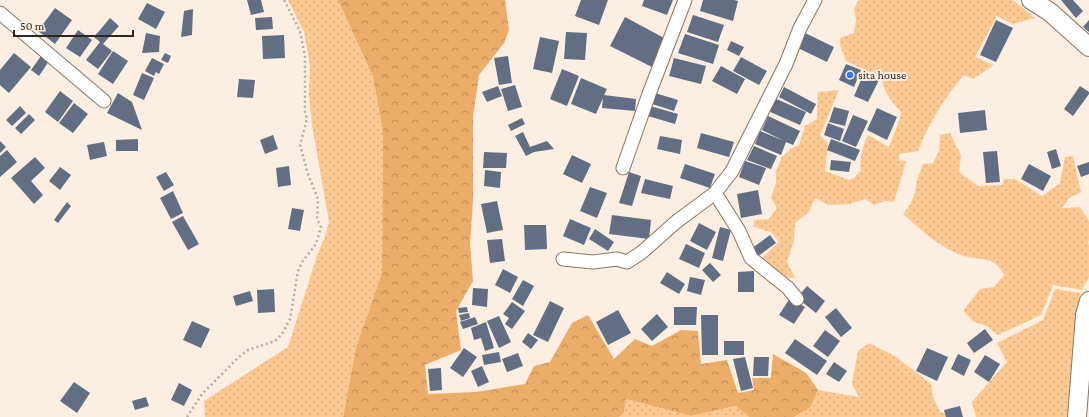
<svg xmlns="http://www.w3.org/2000/svg" width="1089" height="417" viewBox="0 0 1089 417" font-family="'Crimson Pro',serif">
	<defs>
		<pattern id="grass-dots" width="8" height="8" patternUnits="userSpaceOnUse"><rect width="8" height="8" fill="#fcc993"/><path d="M2 2h.1M6 6h.1" fill="none" stroke="#d8ac7e" stroke-width="1.8" stroke-linecap="round"/></pattern>
		<pattern id="forest-crowns" width="20" height="18" patternUnits="userSpaceOnUse"><rect width="20" height="18" fill="#ebad69"/><path d="M2 6a3 3 0 1 1 6 0M12 15a3 3 0 1 1 6 0" fill="none" stroke="#bf8d56"/></pattern>
	</defs>
	<rect width="100%" height="100%" fill="#fcefe2"/>
	<!-- grass -->
	<path fill="url(#grass-dots)" d="M288 0H338L373 77 383 132 382 273 356 347 343 417H205L204 401 288 347 317 256 325 236 329 222 312 125 309 95 310 66 304 32Z
		M859 0H1013L1035 18 1012 24 997 16 975 57 994 65 973 79 964 75C944 98 929 123 918 151L899 154V160L906 161 894 202 885 201 874 205 865 199 850 204 828 205 815 198 809 212 795 223 794 240 787 262 795 278 781 277 761 259 779 242 771 232 754 227V220L769 219 777 208 771 198 776 183V171L782 157 792 148 799 145 805 126 817 119 818 92 839 90 820 135 828 143 825 171 849 180 854 178 861 170C859 159 863 145 868 135L889 147 899 121 901 112C892 102 883 92 882 78L846 61 840 45V38L854 33 856 20 854 9Z
		M950 133 961 156 959 172 978 186 1002 185 1004 179H1015L1042 196 1060 183 1065 157 1073 156 1081 192 1069 198 1062 208 1080 207 1089 221V240L1088 243 1089 245V277L1082 290 1053 285 1041 315 998 335 987 326 974 322 963 311 980 289 994 287 1004 275C994 255 981 261 964 256 941 249 921 230 903 214L911 203 915 193 917 180 923 164 933 163 939 151 940 135Z
		M1055 289 1080 293 1073 417H976L972 402 1007 362 997 343 1043 320Z
		M869 343 895 356 931 384 933 397 940 412 954 417H794L810 408 818 390 859 397 852 384 858 351Z
		M626 399 691 416 737 406 749 417H619L624 412Z"/>
	<!-- forest -->
	<path fill="url(#forest-crowns)" d="M338 0H505L509 30 504 43 479 75 473 117V200L470 243 473 281 456 311 461 350 425 365 428 394 476 392 525 384 534 366 550 362 572 323 588 315 614 359 635 339 652 346 681 330 698 331 701 364 727 360 738 393 754 390 752 378H771L773 354 806 373 818 390 810 408 794 417H749L736 406 691 416 626 399 624 412 619 417H343L356 347 382 273 383 132 373 77Z"/>
	<!-- building -->
	<path fill="#616e84" d="M247 0H261L264 12 251 15Z
		M581 0H608L599 25 575 16Z
		M644 0H673L667 15 642 6Z
		M703 0H734L738 1 733 21 700 11Z
		M1061 0H1073L1083 11 1076 18Z
		M147 3 165 12 156 29 138 19Z
		M55 8 72 20 55 44 38 31Z
		M193 9 192 35 181 37 184 11Z
		M693 15 724 25 718 42 687 32Z
		M272 17 273 29 256 30 255 18Z
		M625 17 666 39 652 67 610 46Z
		M110 18 119 26 103 44 112 51 98 69 86 60 100 42 94 37Z
		M996 20 1013 28 996 62 980 55Z
		M1089 20V32L1083 27Z
		M78 30 92 40 80 57 66 48Z
		M566 32 587 33 585 60 564 59Z
		M146 33 160 36 159 52 142 53Z
		M805 33 834 47 827 62 798 48Z
		M685 34 719 45 713 64 678 53Z
		M284 35 285 58 263 59 262 36Z
		M540 37 559 41 552 73 533 69Z
		M731 41 744 47 739 56 727 50Z
		M113 51 128 61 113 84 98 74Z
		M14 53 31 67 9 93 0 85V70Z
		M165 53 171 56 168 63 161 60Z
		M41 56 49 61 39 76 31 70Z
		M508 56 512 83 499 85 494 58Z
		M741 57 767 71 759 85 733 71Z
		M152 58 164 64 159 74 156 72 154 76 145 71Z
		M674 58 706 66 701 84 669 76Z
		M846 64 861 70 854 87 839 80Z
		M721 66 745 79 737 94 712 81Z
		M562 69 579 76 567 106 550 99Z
		M142 73 154 78 144 100 133 95Z
		M864 73 879 80 868 102 854 96Z
		M581 78 607 89 604 95 636 99 635 111 602 108 603 98 596 114 571 104Z
		M239 79 255 80 253 98 237 97Z
		M515 85 522 107 508 111 501 89Z
		M498 86 502 96 487 102 482 92Z
		M1080 86 1089 92V94L1073 116 1064 109Z
		M784 87 816 104 811 114 779 97Z
		M60 91 73 101 58 122 45 112Z
		M118 93 132 102 142 130 107 113Z
		M655 93 678 100 674 111 652 104Z
		M774 98 806 112 800 125 768 111Z
		M74 103 88 114 73 133 59 123Z
		M20 106 26 113 12 126 6 120Z
		M650 106 678 114 675 124 648 116Z
		M834 107 849 111 845 126 829 122Z
		M877 108 897 117 887 140 867 130Z
		M985 110 987 130 960 133 958 113Z
		M29 114 35 120 21 134 15 128Z
		M853 115 868 121 856 147 842 141Z
		M768 116 800 131 793 145 786 142 781 155 755 144 760 131 784 141 762 130Z
		M522 118 525 124 511 131 508 125Z
		M828 123 844 129 840 141 824 135Z
		M523 132 530 147 547 141 554 149 534 152 526 156 515 136Z
		M701 133 734 142 729 157 697 148Z
		M273 135 278 149 265 154 260 140Z
		M660 136 682 140 680 154 657 149Z
		M138 139V151H116V140Z
		M831 139 860 150 855 161 827 150Z
		M0 141 6 147 0 153Z
		M104 142 107 156 90 160 87 145Z
		M754 146 777 156 771 169 747 160Z
		M1056 149 1061 166 1052 169 1047 152Z
		M7 150 17 162 0 177V156Z
		M997 151 1000 182 986 183 983 152Z
		M484 152 507 153 506 168H483Z
		M572 155 591 164 582 183 563 174Z
		M35 157 45 168 31 181 43 195 34 204 11 178Z
		M831 160 851 162 849 172 830 170Z
		M745 161 766 168 759 185 739 177Z
		M1089 162V174L1081 177 1077 166Z
		M685 164 715 174 710 188 680 178Z
		M1029 164 1051 176 1043 191 1021 179Z
		M289 166 291 185 278 187 276 168Z
		M60 167 71 175 60 190 49 181Z
		M485 170 501 172 500 188 484 186Z
		M166 172 174 185 164 191 156 177Z
		M629 172 641 176 632 206 619 203Z
		M645 179 673 186 670 199 641 193Z
		M590 187 607 193 597 218 580 211Z
		M758 190 762 214 741 218 737 194Z
		M173 191 183 213 171 219 160 198Z
		M497 201 503 230 487 233 481 204Z
		M67 202 71 206 58 223 54 220Z
		M292 208 304 210 300 231 288 229Z
		M612 215 651 220 649 239 609 234Z
		M183 216 199 244 188 250 172 222Z
		M570 219 591 228 584 245 563 236Z
		M699 223 716 232 707 250 690 241Z
		M524 225H546L547 249 525 250Z
		M720 227 731 230 723 261 712 258Z
		M595 229 614 242 608 251 589 239Z
		M770 235 776 243 757 257 751 249Z
		M502 239 505 261 490 263 487 240Z
		M686 244 705 253 699 268 679 259Z
		M710 263 721 275 713 282 702 270Z
		M503 269 518 277 510 293 495 285Z
		M754 271V292H738V272Z
		M667 272 685 284 679 294 660 283Z
		M690 277 705 280 701 295 687 291Z
		M523 280 534 286 523 306 512 299Z
		M807 286 825 301 816 313 797 298Z
		M473 288 488 289 487 307 472 305Z
		M274 289 275 312 258 313 257 290Z
		M250 291 253 301 236 306 233 296Z
		M790 298 805 307 794 324 779 315Z
		M550 301 564 308 548 342 533 335Z
		M512 302 525 311 512 329 505 324 509 318 503 314Z
		M467 307 468 312 459 313 458 308Z
		M674 307H697L696 325H674Z
		M836 308 852 328 841 337 825 317Z
		M618 310 631 333 608 345 596 322Z
		M469 313 470 318 461 321 459 315Z
		M657 314 668 327 652 341 641 329Z
		M701 315H718V355H702Z
		M499 316 511 342 499 348 487 321Z
		M475 317 478 324 463 329 460 322Z
		M192 321 210 329 201 348 183 340Z
		M486 322 494 348 485 351 481 338 474 340 471 328Z
		M985 329 993 340 974 353 967 343Z
		M825 330 840 341 828 357 813 346Z
		M528 333 538 340 531 349 522 342Z
		M795 339 827 361 817 375 785 353Z
		M724 341H744V355H724Z
		M464 348 477 357 463 377 450 368Z
		M927 348 948 357 937 381 916 371Z
		M499 352 501 362 484 365 482 355Z
		M518 353 523 366 507 372 502 359Z
		M958 354 971 360 964 376 951 369Z
		M985 355 1000 364 989 382 974 372Z
		M745 357 753 388 741 391 733 359Z
		M754 357H769L768 376H753Z
		M834 362 847 371 839 382 826 374Z
		M482 366 489 382 478 387 471 371Z
		M441 368 442 390 430 391 428 369Z
		M74 382 90 393 77 413 60 401Z
		M179 383 192 390 184 406 171 400Z
		M146 397 149 406 135 410 132 401Z
		M960 406 963 417H946L944 410Z"/>
	<g fill="none" stroke-linecap="round" stroke-linejoin="round">
		<!-- street casing -->
		<g stroke="#897662" stroke-width="15">
			<path id="street" d="M0 13 104 101
				M623 168 649 94 685 0
				M715 193 739 231 751 258 788 288 797 299
				M563 259 593 262 617 259 627 262 641 253 676 222 715 193 732 171 786 64 800 28 815 0"/>
		</g>
		<!-- secondary casing -->
		<g stroke="#897662" stroke-width="20">
			<path id="secondary" d="M1031 0 1050 12 1089 47
				M1077 417 1085 315 1089 301"/>
		</g>
		<!-- path -->
		<path stroke="#b5aa9e" stroke-width="2.5" stroke-dasharray="2 3" stroke-linecap="butt" d="M187 417 202 394 239 357 248 350 275 341 282 334 290 319 298 271 302 262 316 244 321 227 317 219 318 199 308 174 300 145 307 119 305 113V57L300 31 284 0"/>
		<!-- street -->
		<use href="#street" stroke="#fff" stroke-width="13"/>
		<!-- secondary -->
		<use href="#secondary" stroke="#fff" stroke-width="18"/>
	</g>
	<!-- markers -->
	<circle fill="#3877e5" stroke="#fcefe2" stroke-width="1.5" cx="850" cy="75" r="4"/>
	<g text-anchor="middle" stroke-width="4" stroke-linejoin="round" paint-order="stroke">
		<!-- poi labels -->
		<g font-size="12" fill="#2e261d" stroke="#fcefe2" text-anchor="start">
			<text x="858" y="79">sita house</text>
		</g>
	</g>
	<!-- scale -->
	<path d="M14 30v6h119v-6" fill="none" stroke="#2e261d" stroke-width="2"/>
	<text x="20" y="30" font-size="12" fill="#2e261d" stroke="#fcefe2" stroke-width="3" paint-order="stroke">50 m</text>
</svg>
